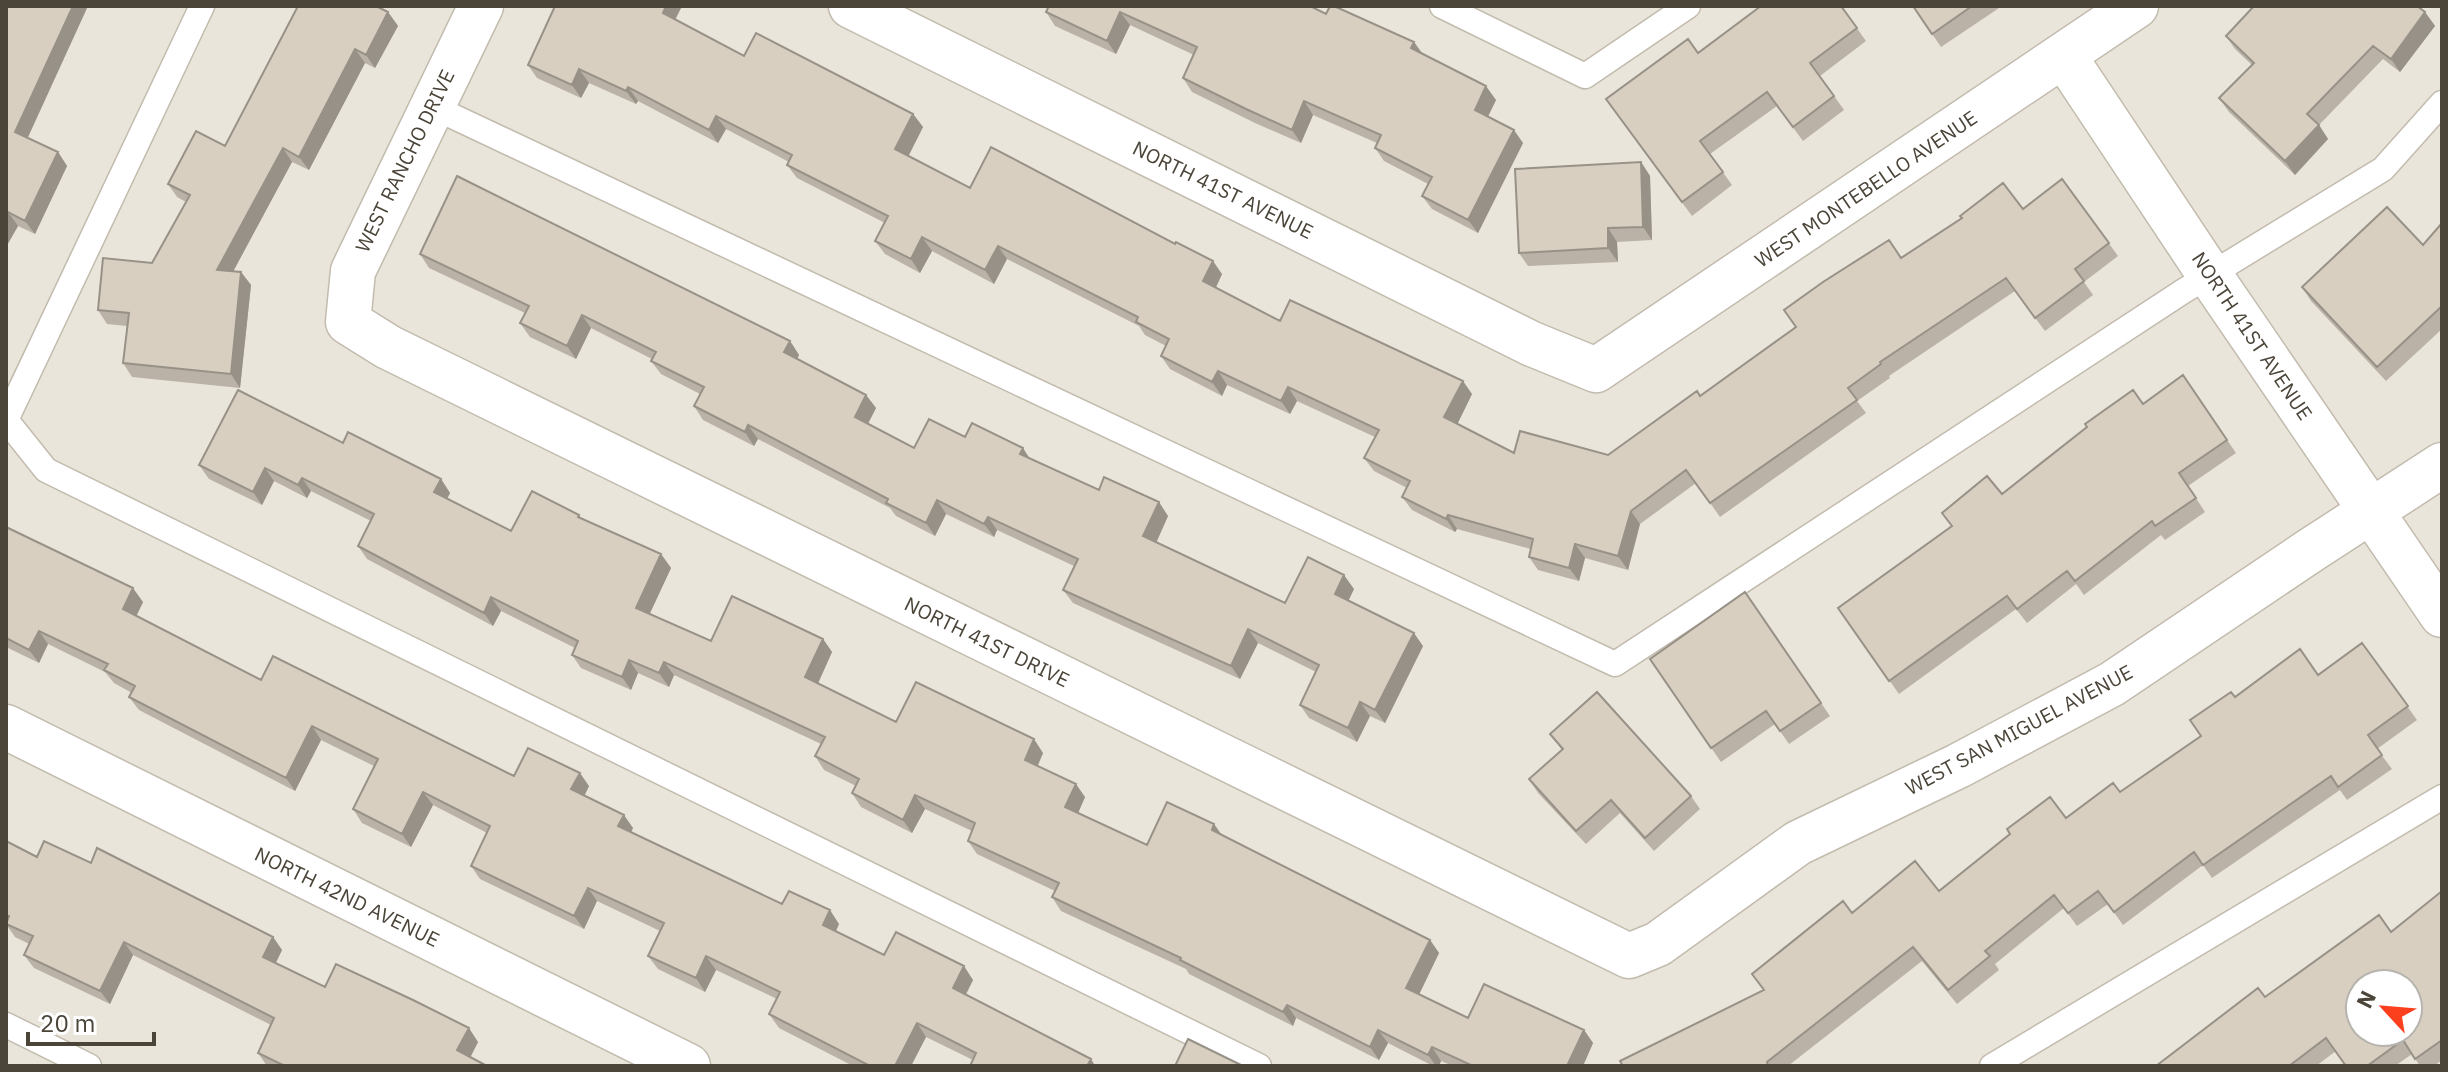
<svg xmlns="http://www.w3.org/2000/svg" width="2448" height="1072" viewBox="0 0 2448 1072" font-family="'IBM Plex Sans',sans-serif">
	<rect width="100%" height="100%" fill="#f6f3ec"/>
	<!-- residential -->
	<path fill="#eae5da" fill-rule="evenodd" d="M6 6H2442V1066H6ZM2360 984H2408V1032H2360Z"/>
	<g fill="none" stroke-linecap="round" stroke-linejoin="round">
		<!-- lane casing -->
		<g stroke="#c2bbae" stroke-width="27">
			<path id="lane" d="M202 6 6 420 46 470 1259 1066
				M1442 6 1585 76 1688 6
				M431 106 1615 664 2182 292 2383 169 2442 103
				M6 1025 89 1066
				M1992 1066 2442 797"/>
		</g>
		<!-- street casing -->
		<g stroke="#c2bbae" stroke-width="47">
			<path id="street" d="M481 6 353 271 348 322 388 347 1629 956 1658 944 1798 843 1958 766 2112 684 2311 550 2442 465
				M851 6 1532 344 1596 370 2136 6
				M2064 56 2209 274 2442 615
				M6 727 688 1066"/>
		</g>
		<!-- lane -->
		<use href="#lane" stroke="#fff" stroke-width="24"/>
		<!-- street -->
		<use href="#street" stroke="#fff" stroke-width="44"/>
	</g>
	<!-- wall -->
	<path fill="#bab2a6" d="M6 6 28 138 58 152 67 166 35 234 18 226 6 247Z
		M298 6H379L378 7 388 12 398 26 375 68 365 63 309 170 292 162 233 271 241 272 251 285 240 388 132 377 123 363 127 326 107 324 98 310 152 263 186 202 177 197 168 184 225 146Z
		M609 6H682L675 19 744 56 913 114 923 127 908 156 970 188 1222 274 1216 288 1280 321 1472 394 1457 424 1514 453 1608 455 1700 396 1901 258 2023 209 2062 179 2118 256 2084 282 2093 295 2045 331 2015 291 1889 376 1890 378 1857 401 1866 413 1720 517 1696 483 1640 524 1628 570 1585 558 1579 581 1538 570 1529 557 1531 549 1457 529 1455 532 1412 510 1402 497 1407 488 1374 471 1364 458 1375 437 1297 401 1290 414 1227 385 1222 396 1170 369 1161 356 1166 346 1145 335 1139 326 1007 259 994 284 932 251 920 273 885 254 875 241 885 223 797 178 787 165 789 162 726 129 718 143 638 101 636 104 589 83 581 98 537 78 528 65Z
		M1841 6 1866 41 1820 76 1844 110 1803 141 1777 106 1710 154 1732 185 1692 216 1606 99 1698 53Z
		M1913 6H2002L1941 47Z
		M1046 12 1326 14 1414 42 1423 54 1496 100 1488 117 1523 143 1478 233 1432 209 1422 196 1428 184 1384 161 1375 148 1377 143 1313 115 1301 143 1255 123 1192 92 1183 78 1194 55 1130 25 1116 54 1055 26Z
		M2425 12 2435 26 2400 72 2383 59 2319 125 2328 139 2295 175 2229 112 2219 98 2252 65 2235 49 2226 36Z
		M1641 162 1650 176 1652 240 1617 242 1618 262 1528 266 1519 253Z
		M2442 223V329L2386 381 2311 301 2302 287 2423 245Z
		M420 254 790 341 799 355 797 359 866 395 876 408 868 424 914 448 965 437 1029 458 1099 490 1168 516 1156 542 1285 603 1354 589 1348 600 1423 646 1385 723 1370 716 1357 742 1309 718 1300 705 1316 672 1258 643 1240 679 1073 603 1063 590 1074 566 997 530 994 537 946 514 935 536 896 516 890 508 758 439 754 446 703 420 694 406 700 394 661 374 651 361 652 359 591 328 576 359 530 337 520 323 525 313 429 268Z
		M2183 375 2236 453 2188 486 2205 512 2165 540 2161 535 2084 595 2076 584 2027 623 2016 609 1899 694 1838 608 1952 527 1942 513 2002 494 2143 404Z
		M343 443 441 479 450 493 447 498 511 531 579 515 582 519 661 554 671 568 649 614 711 641 823 639 832 652 818 683 896 722 1043 753 1038 766 1085 797 1078 813 1147 845 1222 836 1430 940 1439 953 1419 994 1468 1018 1584 1030 1593 1043 1583 1066H1453L1441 1061 1439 1066H1433L1388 1043 1379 1060 1296 1018 1293 1026 1189 974 1186 969 1061 911 1052 897 1055 891 977 854 968 841 972 831 925 809 912 833 861 807 852 793 856 786 824 770 815 756 821 744 674 675 669 687 638 673 631 690 581 668 572 655 575 648 501 611 493 626 367 559 358 546 371 521 311 491 307 498 274 481 262 505 209 479 199 465Z
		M6 527 143 602 136 616 261 680 514 776 589 786 584 796 633 828 631 832 782 904 839 924 836 931 884 955 973 980 966 995 1091 1059 1095 1066H970L973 1060 926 1037 911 1066H853L779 1028 769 1014 777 999 716 970 705 992 658 969 648 956 660 931 597 901 584 929 480 879 471 866 487 833 433 805 411 847 362 823 353 809 374 766 321 740 295 791 139 710 129 697 132 693 114 683 105 672 48 644 39 663 6 647Z
		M1745 592 1830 716 1789 744 1775 724 1721 762 1650 659Z
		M2362 643 2417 720 2377 749 2392 769 2347 800 2340 790 2212 878 2203 865 2123 925 2108 904 2077 926 2064 908 1995 964 1999 970 1957 1004 1922 961 1788 1066H1623L1764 991 1752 974 1852 913 1939 891 2066 818 2120 792 2201 736 2235 697 2318 675Z
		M1550 734 1691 796 1700 809 1654 851 1620 813 1586 844 1538 793 1529 779 1562 750Z
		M6 841 37 857 91 863 273 937 282 950 276 963 325 987 478 1042 470 1057 487 1066H267L258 1053 271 1025 133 955 110 1004 34 968 24 955 29 944 15 937 6 924Z
		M2442 891V1060L2434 1066H2420L2412 1054 2395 1066H2346L2336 1051 2316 1066H2156L2265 997 2391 932Z"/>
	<!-- shaded-wall -->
	<path fill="#979187" d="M73 6H88L24 146 15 132Z
		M666 6H682L672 26 663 13Z
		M388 12 398 26 375 68 366 55Z
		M1120 12 1130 25 1116 54 1107 41Z
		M2425 12 2435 26 2400 72 2391 59Z
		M1414 42 1423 55 1411 48Z
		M355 49 365 63 309 170 299 157Z
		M579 69 589 83 581 98 572 85Z
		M1486 86 1496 100 1484 124 1475 110Z
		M628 87 638 101 636 104 626 91Z
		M1304 101 1313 115 1301 143 1292 130Z
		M913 114 923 127 905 163 895 149Z
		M716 116 726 129 718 143 709 130Z
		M2319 125 2328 139 2295 175 2285 161Z
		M1514 130 1523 143 1478 233 1468 220Z
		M283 148 292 162 227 283 217 270Z
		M58 152 67 166 35 234 25 221Z
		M1641 162 1650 176 1652 240 1643 227Z
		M8 212 18 226 6 247V216Z
		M1608 228 1617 242 1618 262 1608 248Z
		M922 237 932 251 920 273 911 259Z
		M998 246 1007 259 994 284 985 270Z
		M1213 261 1222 274 1212 295 1203 281Z
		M241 272 251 285 240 388 231 374Z
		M582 315 591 328 576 359 567 346Z
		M790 341 799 355 794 366 784 352Z
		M1218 371 1227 385 1222 396 1212 382Z
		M1463 381 1472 394 1454 431 1444 417Z
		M1288 387 1297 401 1290 414 1281 401Z
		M866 395 876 408 864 431 855 417Z
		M748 425 758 439 754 446 745 432Z
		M1023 448 1032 462 1020 454Z
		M265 468 274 481 262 505 253 492Z
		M302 478 311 491 307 498 298 485Z
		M441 479 450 493 444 505 434 492Z
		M937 500 946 514 935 536 926 523Z
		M1159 502 1168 516 1153 550 1143 536Z
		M1631 511 1640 524 1628 570 1618 556Z
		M1448 515 1457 529 1455 532 1446 519Z
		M988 517 997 530 994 537 984 524Z
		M1575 544 1585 558 1579 581 1569 568Z
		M661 554 671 568 646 622 636 608Z
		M1344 575 1354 589 1345 608 1335 594Z
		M133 588 143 602 133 623 123 609Z
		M491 597 501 611 493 626 484 613Z
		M1248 629 1258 643 1240 679 1231 666Z
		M39 631 48 644 39 663 29 650Z
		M1414 633 1423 646 1385 723 1375 710Z
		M823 639 832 652 815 690 805 677Z
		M629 660 638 673 631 690 622 677Z
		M664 662 674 675 669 687 659 673Z
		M1360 702 1370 716 1357 742 1348 728Z
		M312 726 321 740 295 791 286 778Z
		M1034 739 1043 753 1034 773 1025 760Z
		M580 773 589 786 581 803 571 789Z
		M1076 784 1085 797 1075 820 1065 807Z
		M423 792 433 805 411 847 402 834Z
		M915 795 925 809 912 833 903 820Z
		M624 815 633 828 627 840 618 826Z
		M1214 824 1224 838 1212 830Z
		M588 888 597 901 584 929 574 916Z
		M830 910 839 924 832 939 823 925Z
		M273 937 282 950 272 970 263 957Z
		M1430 940 1439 953 1416 1001 1406 988Z
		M124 942 133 955 110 1004 100 991Z
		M706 956 716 970 705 992 696 978Z
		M964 966 973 980 962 1001 953 988Z
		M1287 1005 1296 1018 1293 1026 1283 1012Z
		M917 1023 926 1037 911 1066H895Z
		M469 1028 478 1042 467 1064 457 1050Z
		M1378 1030 1388 1043 1379 1060 1370 1047Z
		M1584 1030 1593 1043 1583 1066H1567Z
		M1432 1047 1441 1061 1439 1066H1436L1428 1055Z
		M1091 1059 1095 1066H1087Z"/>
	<!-- building -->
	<path fill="#d8cfc1" stroke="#979187" stroke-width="2" fill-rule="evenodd" d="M6 6H73L15 132 58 152 25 221 8 212 6 216Z
		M298 6H376L388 12 366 55 355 49 299 157 283 148 217 270 241 272 231 374 123 363 129 313 98 310 103 258 152 263 190 195 168 184 196 131 225 146Z
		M555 6H605L608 7 609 6H666L663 13 744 56 756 33 913 114 895 149 970 188 991 147 1175 244 1176 242 1213 261 1203 281 1280 321 1290 300 1463 381 1444 417 1514 453 1520 431 1608 455 1697 391 1700 396 1796 327 1784 310 1823 282 1889 240 1901 258 1962 218 1960 216 2003 183 2023 209 2062 179 2109 243 2075 269 2084 281 2035 318 2006 278 1880 362 1881 364 1848 388 1857 400 1710 503 1686 470 1631 511 1618 556 1575 544 1569 568 1529 557 1533 539 1448 515 1446 519 1402 497 1410 481 1364 458 1379 430 1288 387 1281 401 1218 371 1212 382 1161 356 1169 339 1136 322 1138 317 998 246 985 270 922 237 911 259 875 241 888 216 787 165 792 155 716 116 709 130 628 87 626 91 579 69 572 85 528 65Z
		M1049 6H1310L1326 14 1330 6H1334L1414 42 1411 48 1486 86 1475 110 1514 130 1468 220 1422 196 1432 177 1375 148 1381 135 1304 101 1292 130 1246 109 1183 78 1197 47 1120 12 1107 41 1046 12Z
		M1761 6H1841L1857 28 1810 63 1834 96 1793 127 1767 92 1700 141 1723 172 1682 202 1606 99 1688 39 1698 53Z
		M1913 6H1972L1932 34Z
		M2254 6H2417L2425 12 2391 59 2373 46 2307 114 2319 125 2285 161 2219 98 2254 63 2226 36Z
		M1641 162 1643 227 1608 228V248L1519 253 1515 169Z
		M457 176 790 341 784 352 866 395 855 417 914 448 929 419 965 437 972 423 1023 448 1020 454 1099 490 1104 477 1159 502 1143 536 1285 603 1308 557 1344 575 1335 594 1414 633 1375 710 1360 702 1348 728 1300 705 1319 665 1248 629 1231 666 1063 590 1078 559 988 517 984 524 937 500 926 523 886 503 888 499 748 425 745 432 694 406 704 387 651 361 656 352 582 315 567 346 520 323 529 306 420 254Z
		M2387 207 2423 245 2442 223V306L2377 367 2302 287Z
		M2183 375 2227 440 2179 473 2196 498 2155 526 2152 521 2075 581 2067 571 2017 609 2007 596 1889 681 1838 608 1952 526 1942 513 1987 476 2002 494 2087 427 2085 424 2133 390 2143 404Z
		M238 390 343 443 348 432 441 479 434 492 511 531 532 491 579 515 578 517 661 554 636 608 711 641 732 596 823 639 805 677 896 722 916 682 1034 739 1025 760 1076 784 1065 807 1147 845 1167 802 1214 824 1212 830 1430 940 1406 988 1468 1018 1484 984 1584 1030 1567 1066H1473L1432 1047 1428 1055 1378 1030 1370 1047 1287 1005 1283 1012 1180 960 1181 958 1052 897 1059 883 968 841 975 823 915 795 903 820 852 793 859 779 815 756 825 737 664 662 659 673 629 660 622 677 572 655 578 641 491 597 484 613 358 546 374 514 302 478 298 485 265 468 253 492 199 465Z
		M6 527 133 588 123 609 261 680 273 656 514 776 528 748 580 773 571 789 624 815 618 826 782 904 789 891 830 910 823 925 884 955 896 932 964 966 953 988 1091 1059 1087 1066H970L976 1053 917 1023 895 1066H870L769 1014 780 992 706 956 696 978 648 956 664 923 588 888 574 916 471 866 490 826 423 792 402 834 353 809 378 759 312 726 286 778 129 697 135 686 104 670 108 664 39 631 29 650 6 638Z
		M1745 592 1821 703 1780 731 1766 711 1711 748 1650 659Z
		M2362 643 2408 706 2368 735 2382 755 2338 787 2331 776 2203 865 2194 852 2114 912 2098 891 2068 913 2054 895 1985 951 1990 956 1948 990 1913 947 1767 1062 1768 1066H1623L1620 1061 1764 990 1752 974 1843 901 1852 913 1915 861 1939 891 2010 834 2007 829 2050 797 2066 818 2113 783 2120 792 2201 736 2190 720 2231 692 2235 697 2300 649 2318 675Z
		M1597 692 1691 796 1645 838 1611 800 1576 831 1529 779 1563 749 1550 734Z
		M6 841 37 857 44 841 91 863 97 848 273 937 263 957 325 987 336 964 413 1000 469 1028 457 1050 487 1066H285L258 1053 274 1018 124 942 100 991 24 955 33 936 6 924 9 916 6 915Z
		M2442 891V1040L2415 1059 2403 1040 2367 1066H2346L2326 1038 2289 1066H2156L2258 988 2265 997 2379 915 2391 932ZM2360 984H2408V1032H2360Z
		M1188 1039 1243 1066H1175Z"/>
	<g text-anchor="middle" stroke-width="6" stroke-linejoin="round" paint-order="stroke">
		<!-- street labels -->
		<g font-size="20" fill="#4b4439" stroke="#fff">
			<text transform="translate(405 161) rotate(-64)" y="7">WEST RANCHO DRIVE</text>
			<text transform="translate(1866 189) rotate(-34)" y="7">WEST MONTEBELLO AVENUE</text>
			<text transform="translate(1223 190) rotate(26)" y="7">NORTH 41ST AVENUE</text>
			<text transform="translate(2252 336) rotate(56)" y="7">NORTH 41ST AVENUE</text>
			<text transform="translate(987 642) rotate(26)" y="7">NORTH 41ST DRIVE</text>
			<text transform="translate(2019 730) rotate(-28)" y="7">WEST SAN MIGUEL AVENUE</text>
			<text transform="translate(347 897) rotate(26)" y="7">NORTH 42ND AVENUE</text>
		</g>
	</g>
	<!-- border -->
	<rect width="2448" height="1072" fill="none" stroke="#4b4439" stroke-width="16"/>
	<!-- north arrow -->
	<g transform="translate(2384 1008) rotate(296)"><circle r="38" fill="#ffffff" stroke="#b7b4b0" stroke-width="2"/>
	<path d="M0-6L14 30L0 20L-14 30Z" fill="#fc3f1d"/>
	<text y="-12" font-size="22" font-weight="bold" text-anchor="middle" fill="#4b4439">N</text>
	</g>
	<!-- scale -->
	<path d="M28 1032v12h126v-12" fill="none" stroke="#4b4439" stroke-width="4"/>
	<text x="40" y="1032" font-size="24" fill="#4b4439" stroke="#ffffff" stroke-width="6" paint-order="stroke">20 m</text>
</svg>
